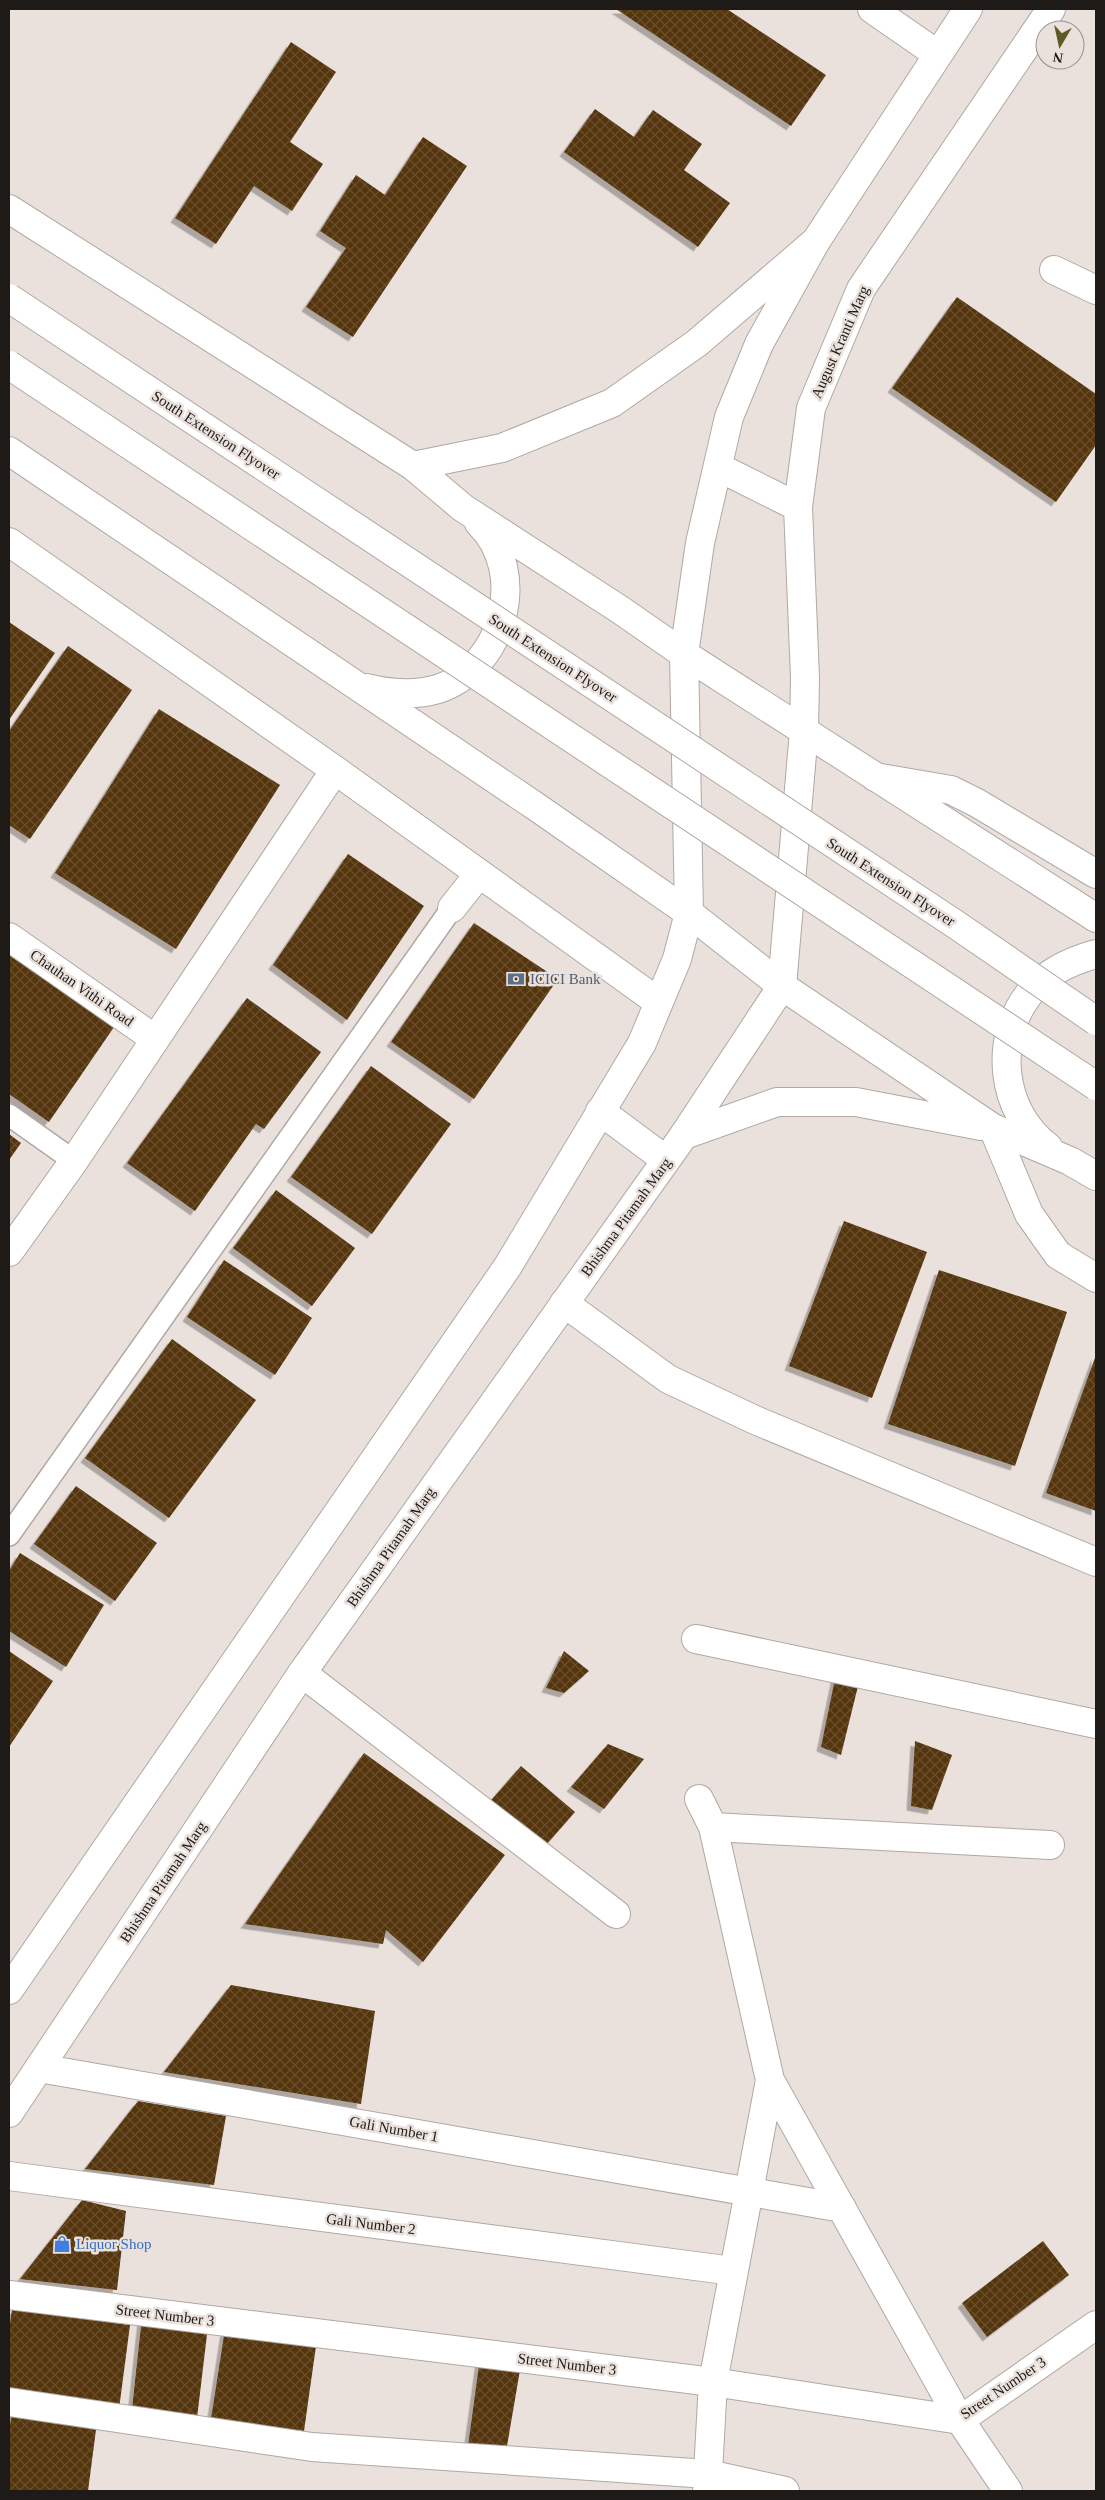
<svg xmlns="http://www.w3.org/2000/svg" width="1105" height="2500" viewBox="0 0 1105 2500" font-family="'Times New Roman',serif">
	<defs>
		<pattern id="building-cross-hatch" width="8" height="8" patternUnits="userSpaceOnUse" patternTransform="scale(1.25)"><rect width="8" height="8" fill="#55340a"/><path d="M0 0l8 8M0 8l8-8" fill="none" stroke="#694f2d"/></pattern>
		<filter id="shadow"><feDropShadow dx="-4.5" dy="4.5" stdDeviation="0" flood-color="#0004"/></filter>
	</defs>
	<rect width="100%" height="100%" fill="#eae1dc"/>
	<!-- building -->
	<path fill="url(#building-cross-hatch)" filter="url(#shadow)" d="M616 9H727L826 75 791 126Z
		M291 42 336 72 290 142 323 164 292 211 254 186 216 244 175 218Z
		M595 109 634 137 653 110 702 144 684 170 730 203 698 247 564 152Z
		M423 137 467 166 353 337 306 307 346 248 320 231 356 175 385 195Z
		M957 297 1096 394V445L1056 502 892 388Z
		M9 622 55 653 9 720Z
		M68 646 132 690 30 839 9 825V731Z
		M159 709 280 785 176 949 55 873Z
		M348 854 424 906 347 1020 273 965Z
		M474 923 558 979 474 1099 391 1042Z
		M9 955 114 1027 49 1122 9 1094Z
		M247 998 321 1052 264 1129 256 1124 195 1211 127 1163Z
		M371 1066 451 1124 372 1234 291 1177Z
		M9 1134 21 1143 9 1160Z
		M276 1190 355 1248 312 1306 233 1248Z
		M844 1221 927 1252 872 1398 789 1366Z
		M224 1260 312 1318 275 1375 187 1317Z
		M939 1270 1067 1312 1015 1466 888 1424Z
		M172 1339 256 1400 169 1518 85 1458Z
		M1096 1355V1511L1046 1493Z
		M76 1486 157 1543 115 1601 34 1544Z
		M20 1553 104 1605 66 1667 9 1631V1571Z
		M9 1651 53 1681 9 1747Z
		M564 1651 589 1671 564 1693 546 1688Z
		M837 1669 860 1678 841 1755 821 1747Z
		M915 1741 952 1755 932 1810 911 1806Z
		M608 1744 644 1759 604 1809 571 1787Z
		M364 1753 505 1855 423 1962 386 1930 383 1944 245 1924Z
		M521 1766 575 1812 540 1852 487 1805Z
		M231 1985 375 2011 361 2104 164 2072Z
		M138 2101 226 2116 214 2185 85 2169Z
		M82 2200 126 2211 117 2290 20 2279Z
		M1043 2241 1069 2275 987 2337 962 2303Z
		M12 2309 130 2325 119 2409 9 2393V2331Z
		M142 2317 208 2326 197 2418 132 2409Z
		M225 2329 316 2346 304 2431 211 2419Z
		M480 2358 521 2364 506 2452 468 2446Z
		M12 2411 97 2422 88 2491H9V2433Z"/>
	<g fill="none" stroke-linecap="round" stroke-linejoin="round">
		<!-- service casing -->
		<g stroke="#b0a8a3" stroke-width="24">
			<path id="service" d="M9 1115 74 1161
				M9 1535 452 908"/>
		</g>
		<!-- minor casing -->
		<g stroke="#b0a8a3" stroke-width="30">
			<path id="minor" d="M872 9 937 54
				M1054 270 1096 290
				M452 908 479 874
				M9 937 155 1039
				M9 1252 74 1161 335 770
				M564 1303 668 1379 755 1420 1096 1562
				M696 1639 1096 1724
				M302 1673 616 1914
				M699 1799 713 1827 770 2080 960 2420 1008 2491
				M713 1827 1050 1845
				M39 2068 842 2208
				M9 2176 733 2271
				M9 2295 713 2382 960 2420 1096 2325
				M9 2402 312 2447 708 2474 785 2491
				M707 2491 713 2382 770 2080"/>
		</g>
		<!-- tertiary casing -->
		<g stroke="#b0a8a3" stroke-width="30">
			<path id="tertiary" d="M9 542 335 770 657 1001
				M875 777 951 790 977 803 1096 874
				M993 1128 1029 1214 1058 1255 1096 1278"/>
		</g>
		<!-- secondary casing -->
		<g stroke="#b0a8a3" stroke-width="30">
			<path id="secondary" d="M718 467 798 507
				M600 1111 666 1160
				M9 1990 508 1266 642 1043 677 959 689 913 684 654 700 543 729 417 759 344 816 241 968 9
				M9 2113 302 1673 684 1135 782 986 804 731 805 678 798 507 811 408 861 289 1051 9"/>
		</g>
		<!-- primary casing -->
		<g stroke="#b0a8a3" stroke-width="30">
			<path id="primary" d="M9 209 413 466 463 508 619 609 684 654 1096 918
				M9 451 538 808 689 913 782 986 993 1128 1070 1161 1096 1176
				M413 466 502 448 612 403 697 343 816 241
				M367 688C391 694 414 696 438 689 504 667 529 572 479 523
				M684 1135 777 1102H856L981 1126
				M1048 1147C1001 1112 993 1040 1029 994 1046 972 1070 961 1096 954"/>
		</g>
		<!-- service -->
		<use href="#service" stroke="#fff" stroke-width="21"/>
		<!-- minor -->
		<use href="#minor" stroke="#fff" stroke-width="28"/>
		<!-- tertiary -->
		<use href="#tertiary" stroke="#fff" stroke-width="28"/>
		<!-- secondary -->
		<use href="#secondary" stroke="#fff" stroke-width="28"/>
		<!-- primary -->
		<use href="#primary" stroke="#fff" stroke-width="28"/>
		<!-- primary-bridge casing -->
		<g stroke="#b0a8a3" stroke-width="30" stroke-linecap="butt">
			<path id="primary-bridge" d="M9 298 958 926 1096 1021
				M9 365 1096 1086"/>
		</g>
		<!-- primary-bridge -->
		<use href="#primary-bridge" stroke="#fff" stroke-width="28"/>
	</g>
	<!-- icons -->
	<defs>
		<g id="bank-bare" transform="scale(1.35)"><path d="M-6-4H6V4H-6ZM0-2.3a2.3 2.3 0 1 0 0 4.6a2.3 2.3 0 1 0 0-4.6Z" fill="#5c6f8a" stroke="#eae1dc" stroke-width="2.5" paint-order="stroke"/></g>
		<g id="shop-bare" transform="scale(1.35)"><path d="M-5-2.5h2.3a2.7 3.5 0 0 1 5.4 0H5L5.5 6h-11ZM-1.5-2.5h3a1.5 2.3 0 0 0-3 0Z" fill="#3f7fe0" stroke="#eae1dc" stroke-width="2.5" paint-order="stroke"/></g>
	</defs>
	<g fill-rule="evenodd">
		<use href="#bank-bare" x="516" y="979"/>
		<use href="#shop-bare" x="62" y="2244"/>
	</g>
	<g text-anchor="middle" stroke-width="5" stroke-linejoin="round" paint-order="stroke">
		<!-- street labels -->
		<g font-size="15" fill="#1d1a18" stroke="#eae1dc">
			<text transform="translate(840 342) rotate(-66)" y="5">August Kranti Marg</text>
			<text transform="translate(216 435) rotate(33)" y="5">South Extension Flyover</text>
			<text transform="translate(553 658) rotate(33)" y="5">South Extension Flyover</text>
			<text transform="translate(891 882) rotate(33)" y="5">South Extension Flyover</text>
			<text transform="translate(82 988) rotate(35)" y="5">Chauhan Vithi Road</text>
			<text transform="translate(626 1217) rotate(-54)" y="5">Bhishma Pitamah Marg</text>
			<text transform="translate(391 1547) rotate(-55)" y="5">Bhishma Pitamah Marg</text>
			<text transform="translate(163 1882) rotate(-56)" y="5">Bhishma Pitamah Marg</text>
			<text transform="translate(394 2129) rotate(10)" y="5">Gali Number 1</text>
			<text transform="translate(371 2224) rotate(7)" y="5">Gali Number 2</text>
			<text transform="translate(165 2315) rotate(7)" y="5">Street Number 3</text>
			<text transform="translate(567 2364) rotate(7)" y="5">Street Number 3</text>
			<text transform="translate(1003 2388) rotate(-34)" y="5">Street Number 3</text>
		</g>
		<!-- service labels -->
		<g font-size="15" fill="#4e5e75" stroke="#eae1dc" text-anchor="start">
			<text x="530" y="984">ICICI Bank</text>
		</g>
		<!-- shop labels -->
		<g font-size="15" fill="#366cbe" stroke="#eae1dc" text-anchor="start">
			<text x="76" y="2249">Liquor Shop</text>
		</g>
	</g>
	<!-- border -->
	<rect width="1105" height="2500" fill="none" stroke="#1d1a18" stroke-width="20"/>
	<!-- north arrow -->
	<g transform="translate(1060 45) rotate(189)"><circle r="24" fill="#eae1dc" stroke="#98918e"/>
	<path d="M0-4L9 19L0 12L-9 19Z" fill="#5e5926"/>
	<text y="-8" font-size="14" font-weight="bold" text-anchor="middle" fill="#1d1a18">N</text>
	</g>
</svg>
